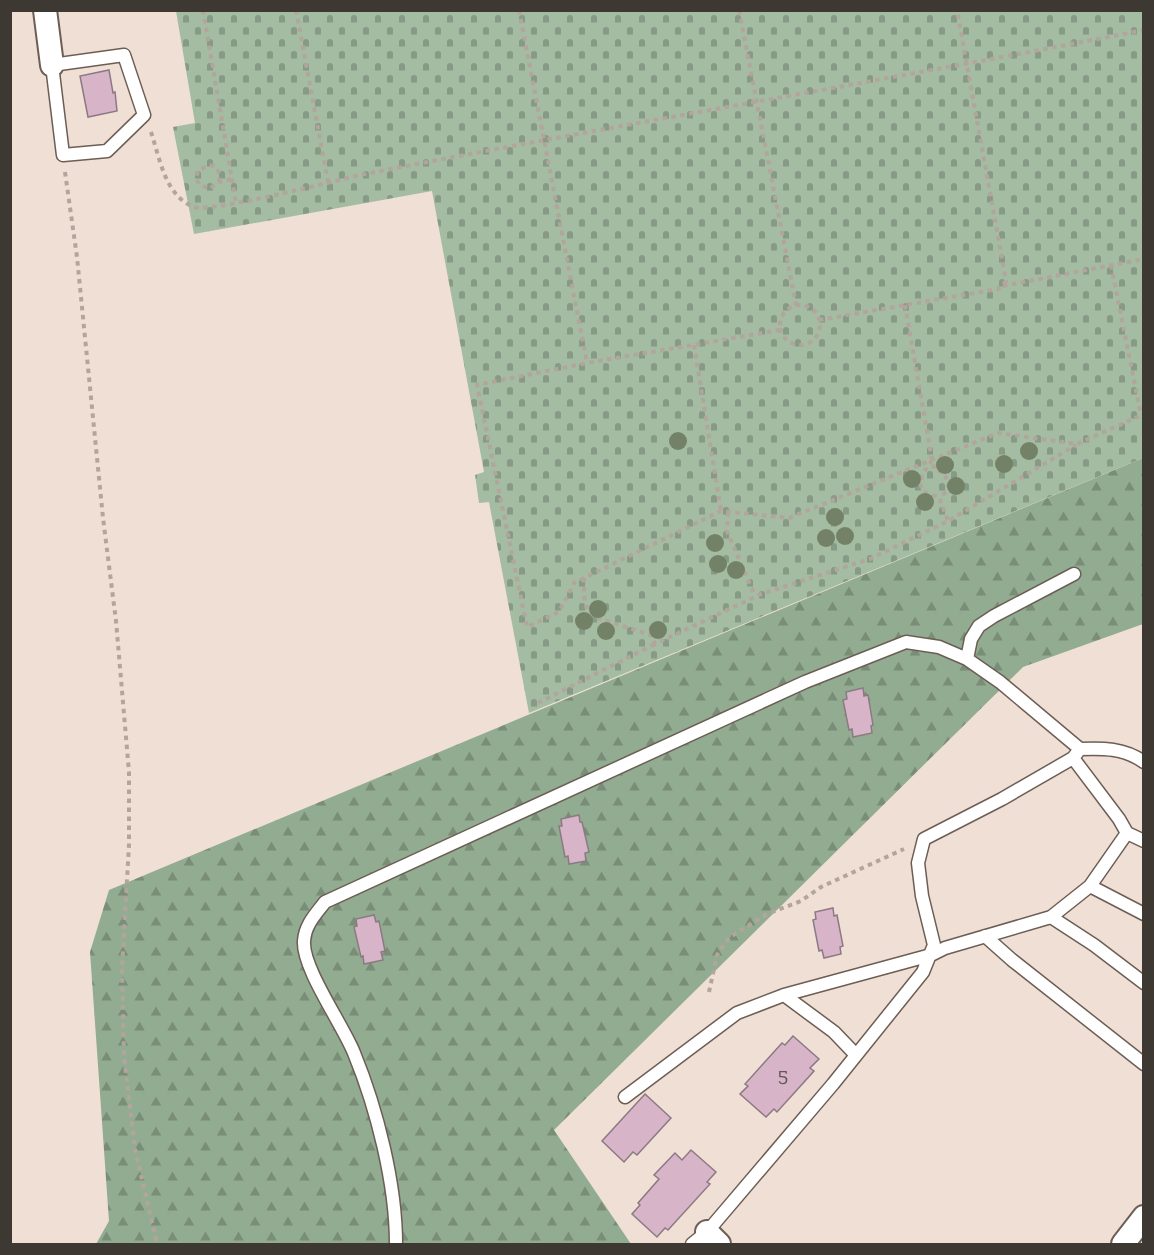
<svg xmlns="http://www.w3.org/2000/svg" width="1154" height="1255" viewBox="0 0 1154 1255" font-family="'Zilla Slab',serif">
	<defs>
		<pattern id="forest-firs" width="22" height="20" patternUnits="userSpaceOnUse" patternTransform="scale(1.5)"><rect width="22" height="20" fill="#92ac91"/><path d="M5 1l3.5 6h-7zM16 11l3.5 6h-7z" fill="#798d77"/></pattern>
		<pattern id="cemetery-stones" width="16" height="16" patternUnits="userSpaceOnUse" patternTransform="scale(1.5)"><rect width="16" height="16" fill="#a3bca2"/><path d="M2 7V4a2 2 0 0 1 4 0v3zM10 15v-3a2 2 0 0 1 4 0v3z" fill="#869a85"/></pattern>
	</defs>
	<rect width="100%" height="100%" fill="#f0dfd4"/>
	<!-- forest -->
	<path fill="url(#forest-firs)" d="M1143 458V624L1023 667 554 1130 631 1244H96L109 1221 90 952 109 890Z"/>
	<!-- cemetery -->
	<path fill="url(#cemetery-stones)" d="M176 11H1143V458L529 713 489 502 479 503 475 475 484 472 432 191 194 234 173 127 195 123Z"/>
	<!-- building -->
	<path fill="#d8b4c8" stroke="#8b7a83" stroke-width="1.5" d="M109 70 113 93 115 92 117 111 88 117 80 76Z
		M863 688 864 696 868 695 873 725 871 726 872 733 853 737 852 729 849 730 843 700 847 699 846 692Z
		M579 815 580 822H582L589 852 585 853 586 861 569 864 568 856 565 857 559 826H562L561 819Z
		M833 908 834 916 837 915 843 946 840 947 841 954 824 958 822 950 819 951 813 920 816 919 815 912Z
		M374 915 376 922 379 921 385 951 381 952 383 960 364 964 363 956 361 957 354 927 357 926 356 919Z
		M793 1036 819 1059 810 1068 814 1071 777 1112 774 1109 766 1117 740 1094 748 1086 745 1084 782 1043 785 1045Z
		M645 1094 671 1118 637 1155 633 1152 624 1162 602 1141Z
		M691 1150 716 1172 707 1182 710 1184 668 1230 665 1228 657 1237 632 1214 640 1205 638 1203 659 1179 654 1175 675 1153 682 1160Z"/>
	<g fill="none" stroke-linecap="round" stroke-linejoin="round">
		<!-- service casing -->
		<g stroke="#6c5e54" stroke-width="15">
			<path id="service" d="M124 55 144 115 107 151 63 155 52 65Z
				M967 659 971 639 979 626 994 616 1074 574
				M1127 833 1144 841
				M1090 886 1144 914
				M1051 917 1094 945 1144 983
				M985 936 1012 960 1144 1064
				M784 995 834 1032 856 1055
				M625 1097 737 1013 784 995 931 955 945 948 1051 917 1090 886 1127 833 1119 819 1073 758
				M396 1244C396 1184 377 1109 354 1053 343 1025 302 968 304 941 305 925 315 915 325 902L805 682 906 642 939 647 967 659 1000 682 1080 749
				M692 1244 707 1232 833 1084 923 972 934 945 922 896 918 863 924 839 1002 799 1073 758 1080 749C1103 748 1124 748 1144 762"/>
		</g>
		<!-- minor casing -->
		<g stroke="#6c5e54" stroke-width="26">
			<path id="minor" d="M45 10 52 65
				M707 1232 719 1244
				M1123 1244 1144 1217"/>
		</g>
		<!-- path -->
		<path stroke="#b3a59c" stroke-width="4" stroke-dasharray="4.5 4.5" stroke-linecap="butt" d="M203 10 236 203
			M296 10 328 182
			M519 10 587 363
			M739 10 796 305
			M151 132C160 159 165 196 194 207 210 213 334 181 360 175 621 124 883 81 1144 30
			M65 172 77 257 103 518 116 621 129 772V845L122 968 124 1057 135 1149 157 1244
			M219 182 220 174 214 166 209 165 198 171 196 178 199 184 209 189 219 182 232 179
			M1111 265 1141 415
			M1003 286 1144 259
			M780 325a20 20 0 1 1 40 0a20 20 0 1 1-40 0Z
			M905 305 932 460 935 471C943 470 946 477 949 484L946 492 939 497
			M819 320 998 289 1006 281 957 10
			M780 330 587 363 477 385 527 627 559 612 574 583 721 511 789 518 998 433 1077 444 1144 414
			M694 345 721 511
			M932 460 922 475 920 484 924 492 939 497 948 521
			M728 512 727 531 755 596
			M584 578V596L587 610 600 619 651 635 655 644 761 594 870 559 948 521 1076 445
			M538 703 655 644
			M709 992 717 955 730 937 767 914 801 901 821 887 904 849"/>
		<!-- service -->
		<use href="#service" stroke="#fff" stroke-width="12"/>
		<!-- minor -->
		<use href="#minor" stroke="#fff" stroke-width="22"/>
	</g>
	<!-- trees -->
	<g fill="#738267">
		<circle cx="678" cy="441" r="9"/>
		<circle cx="1029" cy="451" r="9"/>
		<circle cx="1004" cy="464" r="9"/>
		<circle cx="945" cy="465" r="9"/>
		<circle cx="912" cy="479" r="9"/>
		<circle cx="956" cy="486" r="9"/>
		<circle cx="925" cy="502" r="9"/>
		<circle cx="835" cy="517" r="9"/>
		<circle cx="845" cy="536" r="9"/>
		<circle cx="826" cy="538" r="9"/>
		<circle cx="715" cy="543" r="9"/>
		<circle cx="718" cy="564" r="9"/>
		<circle cx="736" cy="570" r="9"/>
		<circle cx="598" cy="609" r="9"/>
		<circle cx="584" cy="621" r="9"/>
		<circle cx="658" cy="630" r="9"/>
		<circle cx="606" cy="631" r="9"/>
	</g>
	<g text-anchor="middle" stroke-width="5" stroke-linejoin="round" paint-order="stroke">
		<!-- number labels -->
		<g font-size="21" fill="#645758">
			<text x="783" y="1082">5</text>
		</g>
	</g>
	<!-- border -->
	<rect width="1154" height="1255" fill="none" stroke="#3e3833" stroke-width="24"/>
</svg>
